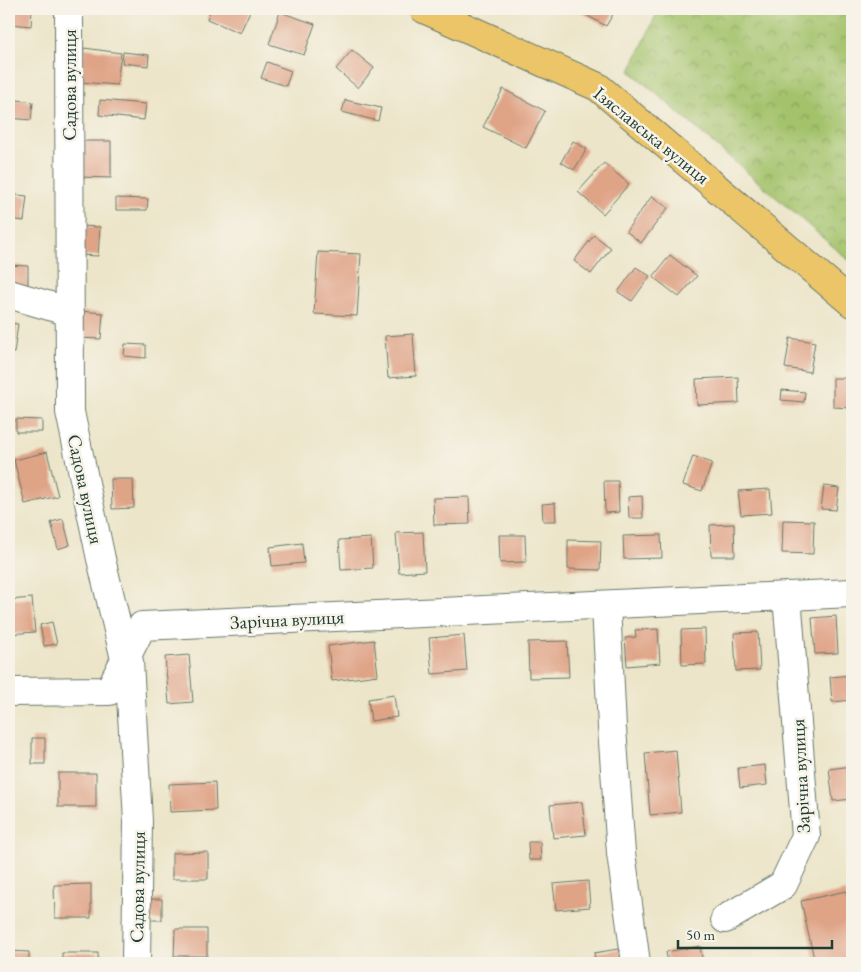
<svg xmlns="http://www.w3.org/2000/svg" width="861" height="972" viewBox="0 0 861 972" font-family="'EB Garamond',serif">
	<defs>
		<pattern id="park-crowns" width="20" height="18" patternUnits="userSpaceOnUse" patternTransform="scale(1.25)"><rect width="20" height="18" fill="#a3c26a"/><path d="M2 6a3 3 0 1 1 6 0M12 15a3 3 0 1 1 6 0" fill="none" stroke="#849f58"/></pattern>
	</defs>
	<rect width="100%" height="100%" fill="#f7f3e8"/>
	<filter id="ink" filterUnits="userSpaceOnUse"><feTurbulence type="fractalNoise" baseFrequency=".02" numOctaves="2"/><feDisplacementMap in="SourceGraphic" scale="10" xChannelSelector="R" yChannelSelector="G"/><feConvolveMatrix kernelMatrix="1 2 1 2 8 2 1 2 1" color-interpolation-filters="sRGB"/></filter>
	<filter id="wash" filterUnits="userSpaceOnUse"><feTurbulence type="fractalNoise" baseFrequency=".0096" numOctaves="4" result="noise"/><feDisplacementMap in="SourceGraphic" scale="20" xChannelSelector="R" yChannelSelector="G"/><feGaussianBlur stdDeviation="1.12" result="paint"/><feColorMatrix in="noise" values="0 0 0 0 0 0 0 0 0 0 0 0 0 0 0 0 0 1.4 0 .05"/><feComposite in="paint" operator="in"/></filter>
	<g filter="url(#wash)">
		<rect width="100%" height="100%" fill="#ece5c9"/>
		<!-- park -->
		<path fill="url(#park-crowns)" stroke="#61804f" d="M659 9H852V263L630 71Z"/>
		<g id="blocks">
			<!-- building -->
			<path fill="#dfa386" d="M9 9H32L31 26 9 24Z
				M211 9H251L240 33 207 19Z
				M580 9H616L606 26 579 11Z
				M280 12 315 24 304 55 269 44Z
				M84 48 121 53 117 85 80 82Z
				M352 50 374 68 358 88 336 69Z
				M123 52 149 55 148 66 122 63Z
				M267 62 291 71 286 86 261 78Z
				M503 89 545 111 526 148 483 127Z
				M9 99 33 102 31 120 9 118Z
				M100 100 146 104 144 120 99 115Z
				M345 100 381 108 378 121 342 112Z
				M82 141H111V178L81 177Z
				M573 141 587 149 574 170 561 162Z
				M604 163 629 184 603 214 578 192Z
				M9 194 27 196 24 221 9 219Z
				M652 196 668 208 641 243 626 231Z
				M116 198 148 199 147 210H116Z
				M81 226 100 227 98 256 78 255Z
				M594 235 611 248 591 274 574 261Z
				M318 252 361 254 357 316 314 314Z
				M670 255 697 276 679 297 653 277Z
				M9 265 28 266V290H9Z
				M636 267 650 276 632 301 618 292Z
				M80 311 103 313 101 339 78 338Z
				M9 323 18 324 14 353H9Z
				M413 334 416 376 388 378 385 336Z
				M790 338 815 342 810 372 785 368Z
				M125 344 146 345V358L124 356Z
				M738 377 739 403 697 405 696 379Z
				M833 378H852V408L833 407Z
				M782 390 805 392 804 402 781 400Z
				M16 419 42 420V432H16Z
				M47 452 58 496 25 504 14 460Z
				M693 456 712 463 702 491 683 485Z
				M111 479H133L134 508 112 509Z
				M604 481H618L619 512 605 513Z
				M824 486 839 488 836 510 821 509Z
				M770 489 772 513 741 515 738 491Z
				M642 496 643 518H629L628 497Z
				M469 497 470 524 434 525 433 498Z
				M555 503 556 521H543L542 504Z
				M63 519 70 545 58 549 51 522Z
				M783 520 814 521 813 554 782 553Z
				M734 524 735 556H711L710 525Z
				M423 532 425 571 399 573 396 533Z
				M499 535H525L526 562 500 563Z
				M661 535 662 558 624 559 623 536Z
				M371 538 373 568 341 570 339 540Z
				M568 540 601 541 600 570 568 569Z
				M302 543 304 563 272 566 270 547Z
				M32 598 35 632 9 634V600Z
				M836 616 838 653 815 654 812 618Z
				M52 622 57 644 44 646 40 625Z
				M658 629 660 663 627 666 625 638 636 637 635 630Z
				M705 629 706 664 682 665 681 630Z
				M758 632 760 670 736 671 734 633Z
				M464 635 467 671 432 674 429 638Z
				M374 640 378 675 332 681 328 646Z
				M567 641 569 677 529 678 528 642Z
				M189 655 193 702 169 704 165 657Z
				M852 675V700L832 702 830 677Z
				M394 695 397 717 371 721 368 699Z
				M32 738H45V764H32Z
				M676 750 681 812 650 815 645 753Z
				M765 765 767 785 740 788 738 768Z
				M852 766V799L833 801 829 769Z
				M58 773H96V807H58Z
				M215 782 216 810 170 812 169 784Z
				M582 802 586 835 553 838 550 805Z
				M528 842H540L541 860H529Z
				M208 852V879H172V853Z
				M588 881 590 907 556 910 553 884Z
				M91 884V918H55L54 885Z
				M846 891 852 919V963H815L801 901Z
				M149 899H162V920H149Z
				M175 929H207V956H174Z
				M700 946 703 963H668L666 952Z
				M624 948 626 960 604 963H596L594 953Z
				M9 951 29 952V963H9Z
				M62 953H98V963H62Z"/>
		</g>
	</g>
	<g filter="url(#ink)">
		<use href="#blocks" fill-opacity="0" stroke="#677868" stroke-width="1"/>
		<g fill="none" stroke-linecap="round" stroke-linejoin="round">
			<!-- minor casing -->
			<g stroke="#677868" stroke-width="30">
				<path id="minor" d="M69 9 70 412 101 559 125 659 129 661 138 821 136 963
					M9 294 70 312
					M606 605 612 728 621 853 636 963
					M9 692 109 691 142 626 852 593
					M725 919 783 885 806 836 787 596"/>
			</g>
			<!-- major casing -->
			<g stroke="#677868" stroke-width="30">
				<path id="major" d="M424 9 598 87 852 303"/>
			</g>
			<!-- minor -->
			<use href="#minor" stroke="#fff" stroke-width="28"/>
			<!-- major -->
			<use href="#major" stroke="#ecc569" stroke-width="28"/>
		</g>
	</g>
	<g text-anchor="middle" stroke-width="5" stroke-linejoin="round" paint-order="stroke">
		<!-- street labels -->
		<g font-size="19" fill="#1f3d34" stroke="#f7f3e8">
			<text transform="translate(69 85) rotate(-90)" y="7">Садова вулиця</text>
			<text transform="translate(652 135) rotate(39)" y="7">Ізяславська вулиця</text>
			<text transform="translate(86 489) rotate(78)" y="7">Садова вулиця</text>
			<text transform="translate(287 619) rotate(-3)" y="7">Зарічна вулиця</text>
			<text transform="translate(800 776) rotate(-93)" y="7">Зарічна вулиця</text>
			<text transform="translate(137 887) rotate(-89)" y="7">Садова вулиця</text>
		</g>
	</g>
	<!-- margin -->
	<rect width="861" height="972" fill="none" stroke="#f7f3e8" stroke-width="30"/>
	<!-- scale -->
	<path d="M678 940v8h154v-8" fill="none" stroke="#1f3d34" stroke-width="2.5"/>
	<text x="686" y="940" font-size="15" fill="#1f3d34" stroke="#f7f3e8" stroke-width="4" paint-order="stroke">50 m</text>
</svg>
